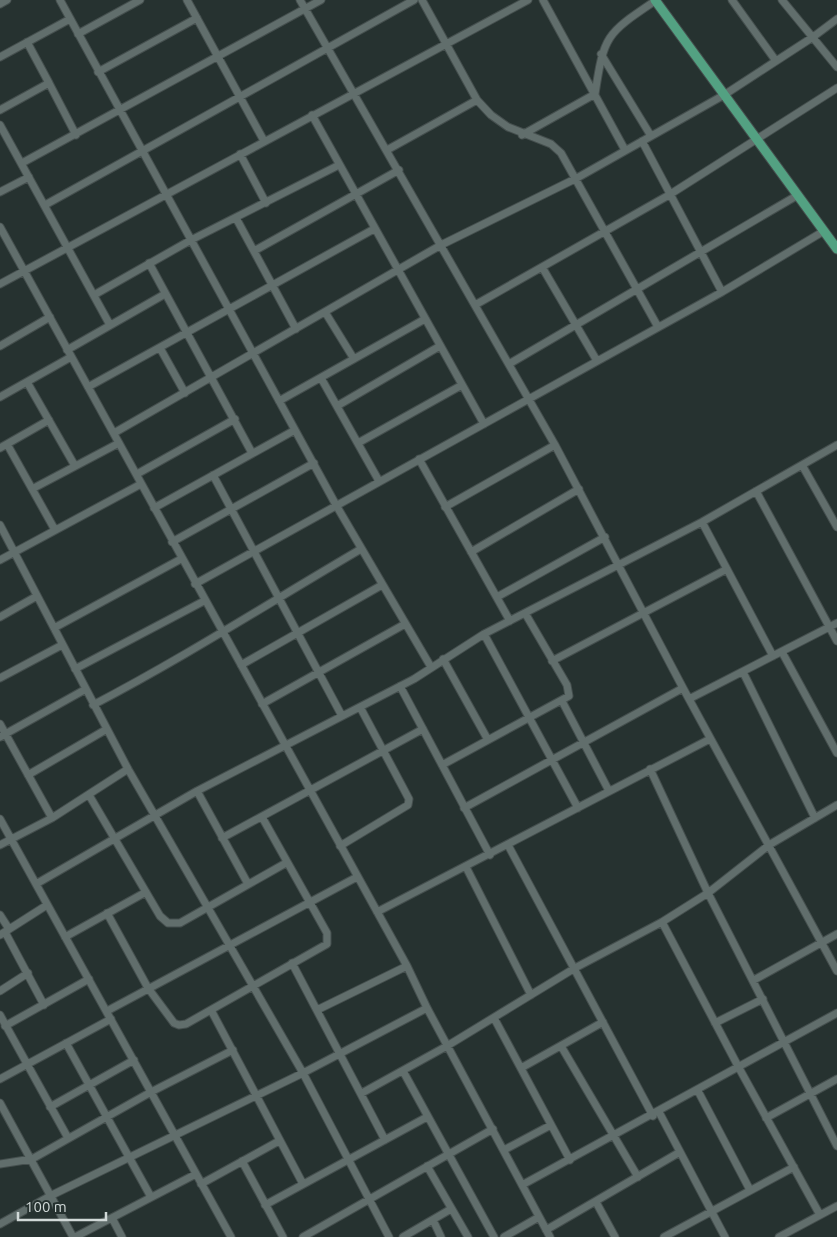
<svg xmlns="http://www.w3.org/2000/svg" width="837" height="1237" viewBox="0 0 837 1237" font-family="Ubuntu,sans-serif">
	<rect width="100%" height="100%" fill="#263230"/>
	<g fill="none" stroke-linecap="round" stroke-linejoin="round">
		<!-- minor casing -->
		<g stroke="#454f4e" stroke-width="9">
			<path id="minor" d="M60 0 336 505 431 667
				M187 0 264 141
				M300 0 555 445 683 688 837 971
				M422 0 477 100 491 115 508 127 551 144 561 153 658 327
				M543 0 625 150
				M732 0 776 61
				M782 0 837 67
				M0 4 7 0
				M78 34 140 0
				M601 54 651 136
				M0 57 70 19
				M98 72 197 18
				M49 83 76 135
				M0 110 49 83 27 42
				M312 115 484 424
				M0 125 110 325
				M522 135 595 94C604 35 606 34 655 1
				M642 141 722 292
				M387 150 477 100
				M240 154 266 203
				M22 163 321 0
				M0 192 29 177
				M45 205 414 0
				M236 218 296 329
				M0 227 407 966 427 1008 550 1237
				M254 251 399 170
				M149 263 252 453
				M542 267 597 361
				M0 284 528 0
				M94 295 191 240 339 165
				M475 305 669 195 837 88
				M325 312 354 359
				M0 346 50 317
				M160 348 185 393
				M67 350 165 294
				M509 364 798 195
				M321 378 379 481
				M27 382 75 466
				M88 387 374 229
				M0 397 71 357
				M279 401 425 319
				M337 406 440 346
				M114 433 441 245 577 178 724 95 813 37 837 19
				M358 443 462 385
				M7 444 55 530
				M0 448 49 420
				M419 459 510 621
				M802 465 837 527
				M137 474 235 419
				M213 475 342 716
				M32 489 119 443
				M756 491 837 641
				M445 507 555 445
				M154 508 295 430
				M702 522 773 656
				M0 525 128 769 303 1073 389 1237
				M172 542 314 463
				M471 552 579 489
				M0 560 141 484
				M195 584 722 292 824 231
				M497 597 605 537
				M0 617 37 596
				M54 628 181 559
				M484 634 578 808
				M782 652 837 753
				M443 659 488 740
				M552 661 727 569
				M241 665 382 585
				M75 669 204 601
				M743 672 815 818
				M0 678 62 645
				M400 686 490 855
				M689 699 837 623
				M562 701 609 791
				M262 704 405 624
				M93 705C185 657 272 601 361 549
				M0 724 52 818
				M0 737 86 689
				M442 765 569 696 567 685 525 613
				M650 769 708 893 837 1146
				M28 775 107 729
				M197 791 248 884
				M89 795 160 916 168 923H180L286 863
				M464 808 683 688
				M0 819 231 1237
				M222 838 423 729
				M0 845 52 818 128 769
				M508 845 653 1116
				M340 846 408 805 409 799 360 707
				M466 867 531 995
				M36 884 197 791 414 679 484 634 702 522 837 445
				M377 912 710 739
				M107 913 148 988 174 1023 179 1025 186 1024 327 944V933L262 817
				M0 915 9 929
				M662 922 739 1068 820 1215
				M5 932 44 1005
				M0 935 47 905
				M65 937 146 892
				M292 963 385 1140
				M754 980 837 934
				M0 991 28 973
				M211 1010 303 1184
				M317 1010 407 966
				M107 1011 357 877
				M0 1015 68 1138
				M494 1018 570 1160
				M715 1023 763 999
				M5 1026 89 979
				M66 1043 151 1197
				M561 1046 638 1177
				M521 1068 603 1022
				M403 1071 494 1237
				M0 1079 111 1019
				M698 1091 750 1190
				M362 1093 447 1046 575 968 662 922 708 893 769 845 837 805
				M0 1103 73 1237
				M50 1107 134 1060
				M659 1112 725 1237
				M766 1118 837 1079
				M504 1150 551 1125
				M242 1161 283 1237
				M0 1164 32 1159 151 1092 233 1050
				M427 1166 468 1237
				M201 1184 279 1141
				M522 1185 837 1013
				M596 1202 615 1237
				M265 1205 427 1117
				M112 1218 122 1237
				M433 1220 441 1237
				M0 1224 52 1195 303 1073 427 1008
				M546 1230 680 1152
				M75 1237 196 1174
				M303 1237 493 1129
				M403 1237 451 1209
				M504 1237 539 1217
				M664 1237 794 1167
				M779 1237 837 1206"/>
		</g>
		<!-- major casing -->
		<g stroke="#454f4e" stroke-width="11">
			<path id="major" d="M655 0 837 249"/>
		</g>
		<!-- minor -->
		<use href="#minor" stroke="#616e6c" stroke-width="7"/>
		<!-- major -->
		<use href="#major" stroke="#53a182" stroke-width="9"/>
	</g>
	<!-- scale -->
	<path d="M18 1212v8h88v-8" fill="none" stroke="#d1d9d8" stroke-width="2.5"/>
	<text x="25" y="1212" font-size="15" fill="#d1d9d8" stroke="#263230" stroke-width="4" paint-order="stroke">100 m</text>
</svg>
